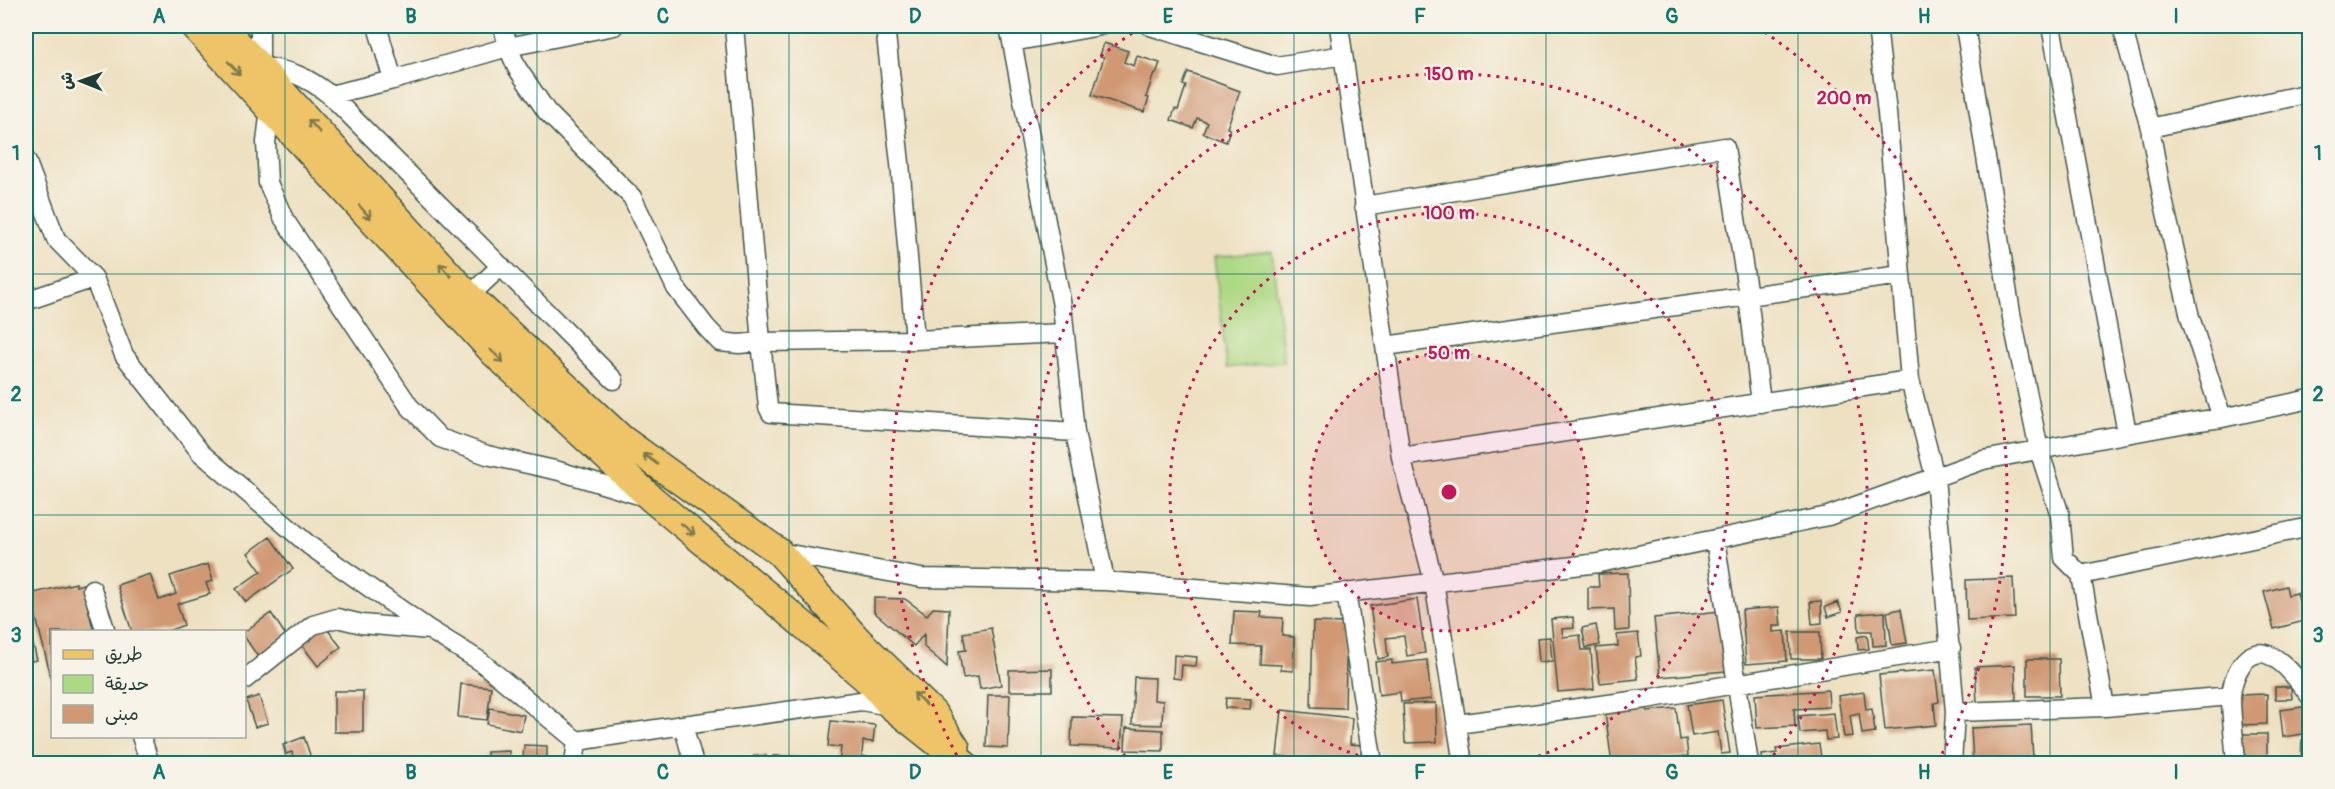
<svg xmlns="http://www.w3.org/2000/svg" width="2335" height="789" viewBox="0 0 2335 789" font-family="Pangolin,'Playpen Sans Arabic',sans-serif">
	<rect width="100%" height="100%" fill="#f7f3e8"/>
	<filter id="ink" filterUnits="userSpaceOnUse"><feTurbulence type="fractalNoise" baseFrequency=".0167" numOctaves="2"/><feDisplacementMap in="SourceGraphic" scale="12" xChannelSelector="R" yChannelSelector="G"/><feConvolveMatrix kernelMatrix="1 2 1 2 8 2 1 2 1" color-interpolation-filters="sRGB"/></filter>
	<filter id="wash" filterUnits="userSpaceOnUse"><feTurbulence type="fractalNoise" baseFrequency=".008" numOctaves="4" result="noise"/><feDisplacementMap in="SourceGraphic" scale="24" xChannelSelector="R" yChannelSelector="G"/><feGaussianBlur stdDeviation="1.35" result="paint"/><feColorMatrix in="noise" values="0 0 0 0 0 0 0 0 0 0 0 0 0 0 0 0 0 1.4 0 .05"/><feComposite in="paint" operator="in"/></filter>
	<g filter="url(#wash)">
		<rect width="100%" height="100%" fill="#eee1c2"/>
		<!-- green -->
		<path fill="#aed984" stroke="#668b5c" stroke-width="1.5" d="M1272 251 1284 362 1227 368 1214 257Z"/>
		<g id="blocks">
			<!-- building -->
			<path fill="#d09873" d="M1104 43 1128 51 1124 62 1134 66 1137 56 1160 63 1156 74 1154 73 1146 97 1149 98 1144 112 1092 95 1104 57 1100 56Z
				M1188 72 1240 91 1227 128 1230 129 1226 142 1203 133 1207 122 1197 118 1193 128 1171 120 1175 109 1178 110 1186 86 1183 85Z
				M270 537 293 569 246 602 236 589 261 571 248 553Z
				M208 564 213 581 206 583 210 594 177 604 184 625 165 632H132L117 585 150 574 159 600 176 594 170 576Z
				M1628 573 1629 630 1615 631 1614 609 1588 610V587H1599L1598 574Z
				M2013 578 2015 618 1967 620 1966 580Z
				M76 583V586L87 583 91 599 86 600 94 632H52V681L30 594Z
				M2286 586 2288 595 2297 593 2304 621 2274 629 2264 592Z
				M874 598 905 599 927 615 933 608 949 609 947 667 924 647V634L914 646 874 612Z
				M1417 599 1425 653 1407 656 1404 636 1386 638 1388 657 1378 659 1370 606Z
				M1821 601 1822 623 1812 624 1810 602Z
				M1838 602 1842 612 1828 617 1825 607Z
				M1779 607 1781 626H1773V632L1785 631 1787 661 1746 664 1742 610Z
				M1901 609 1907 643 1892 645 1887 612Z
				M1234 611 1262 612 1261 617 1283 618 1282 636 1294 637 1293 671 1281 670V665L1260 664 1261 646 1232 645Z
				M1721 611 1726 671 1660 677 1654 618Z
				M1885 612 1886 645 1873 646 1872 631H1859L1858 614Z
				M271 613 287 637 258 657 244 636V632Z
				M26 616 37 660 26 662Z
				M1573 617 1574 628 1562 629 1563 637 1580 635 1582 650H1591L1594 689 1558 692 1551 619Z
				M1313 622 1347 623 1345 708 1311 707Z
				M324 625 341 647 318 666 301 644Z
				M1596 625 1600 645 1586 648 1582 628Z
				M991 628 1001 685 980 689 978 676 963 678 959 651 966 650 963 633Z
				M1790 632H1820L1821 659H1791Z
				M1638 633 1641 656 1635 657 1638 679 1600 683 1596 648 1618 646 1617 635Z
				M1867 635 1869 649 1858 650 1857 637Z
				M1550 637 1552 661 1539 662 1537 638Z
				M1174 655 1197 657 1196 666 1182 665 1181 679 1173 678Z
				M2027 659H2059L2060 696H2027Z
				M1392 660V664L1427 660 1431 699 1401 702 1400 692 1379 695 1375 662Z
				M2015 665 2016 701 1977 702 1975 667Z
				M1052 669V691H1009V670Z
				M1935 670 1939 702 1934 703 1936 725 1885 730 1879 675Z
				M1134 677 1155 678 1154 700 1163 701 1162 725 1132 724Z
				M461 684 491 687 487 720 458 717Z
				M2275 687H2291L2292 699H2275Z
				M1828 690 1829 707 1794 709 1795 726 1757 728 1755 695Z
				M334 691H363V732H334Z
				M1864 692 1866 710 1872 709 1875 732 1862 734 1859 713 1850 715 1853 736 1844 737 1838 696Z
				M2267 694V724L2240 725 2239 695Z
				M988 695H1010L1008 748 986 747Z
				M259 696 268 723 255 727 246 700Z
				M1226 698 1251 699 1250 709 1225 708Z
				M1722 700 1730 753 1721 754 1718 732 1692 736 1687 705Z
				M1436 703 1437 742 1405 743 1403 704Z
				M2310 706V733L2283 737 2280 710Z
				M1646 707 1647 711 1676 708 1680 740 1686 739 1688 756 1612 764 1605 712Z
				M490 708 524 715 521 731 487 724Z
				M1282 710 1352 718 1350 744 1362 745 1360 764 1277 756Z
				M1834 713 1837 739 1826 740 1825 731 1800 733 1798 716Z
				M1072 717 1123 718 1121 748 1071 746Z
				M831 721 875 725 873 742 863 741 862 756 867 757 866 764H839L841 747 828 746Z
				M2031 725 2033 759 2040 758V764H1973L1971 728Z
				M1126 728 1163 730V751L1125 750Z
				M2240 734H2267V760H2240Z
				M26 737 34 764H26Z
				M304 737 313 764H296L292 752 286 754 283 745Z
				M2302 740H2310V760H2301Z
				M1819 744 1822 764H1763L1762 755 1777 753 1776 749Z
				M524 745 547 746V760L523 759Z
				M509 751V763L487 764V752Z
				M754 756H766L767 764H754Z
				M773 756 800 757V764H773Z"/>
		</g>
	</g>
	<g filter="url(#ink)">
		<use href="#blocks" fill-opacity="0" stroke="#3e5649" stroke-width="1.5"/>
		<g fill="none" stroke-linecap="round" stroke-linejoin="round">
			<!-- minor casing -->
			<g stroke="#3e5649" stroke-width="21">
				<path id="minor" d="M260 26V66C291 71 304 75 330 95L614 380
					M377 26 393 80
					M503 26 508 47 614 26
					M734 26 761 342 915 340 1064 333
					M885 26 900 163 915 340
					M1009 26 1062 306 1075 432 1105 581
					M1150 26 1277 66 1343 55
					M1339 26 1401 457 1434 582 1463 764
					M1877 26 1887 113 1910 380 1935 477 1955 712 1952 764
					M1965 26 2011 313 2039 450 2060 515 2064 558 2081 575 2105 707
					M2051 26 2127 433
					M2122 26 2150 128
					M1012 42 1100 26
					M330 95 393 80 508 47 517 68 547 112 632 197 676 288 706 327 720 342 739 344 761 342 768 407 771 413 1075 432
					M270 108 266 142 268 183 284 219 409 406 440 438 487 455 559 471 645 497
					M26 160 56 239 94 278 124 355 201 453 310 546 430 630
					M1364 206 1725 147 1748 296 1761 403
					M469 296 501 266
					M26 301 94 278
					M1385 346 1901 275
					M2222 418 2190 317 2162 195 2150 128 2310 93
					M1401 457 1910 380
					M1715 539 1749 764
					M779 552 921 578 1105 581 1310 597 1599 563 1828 516 1983 460 2192 422 2222 418 2310 399
					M2081 575 2310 527
					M92 589 106 632
					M1346 592 1373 764
					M244 680 313 625 337 618 362 624 430 630 480 661 577 741
					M1955 712 2105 707 2231 696
					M1457 724 1646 699 1951 648
					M141 736 150 764
					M574 764 577 741 683 725
					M694 764 683 725 861 701 891 706
					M2236 764C2235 742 2231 720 2231 698 2231 678 2246 643 2271 656 2287 664 2299 682 2310 696"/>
			</g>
			<!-- primary casing -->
			<g stroke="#3e5649" stroke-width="30">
				<path id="primary" d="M194 26 495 354 652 499 825 643 873 685 891 706 964 764
					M222 26 469 296 622 439 779 552 859 641 933 713 956 748"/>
			</g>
			<!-- minor -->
			<use href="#minor" stroke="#fff" stroke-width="18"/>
			<!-- primary -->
			<use href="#primary" stroke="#efc469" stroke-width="27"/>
		</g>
		<!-- one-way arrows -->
		<defs><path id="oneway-shaft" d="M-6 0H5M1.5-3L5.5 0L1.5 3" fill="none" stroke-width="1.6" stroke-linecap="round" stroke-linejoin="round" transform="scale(1.5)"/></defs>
		<g stroke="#7d7a4c">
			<use href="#oneway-shaft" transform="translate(234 68) rotate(47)"/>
			<use href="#oneway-shaft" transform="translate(314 126) rotate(-132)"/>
			<use href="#oneway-shaft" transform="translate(365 212) rotate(48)"/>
			<use href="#oneway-shaft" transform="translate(445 270) rotate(-132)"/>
			<use href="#oneway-shaft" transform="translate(497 356) rotate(44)"/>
			<use href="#oneway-shaft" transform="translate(650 459) rotate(-144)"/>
			<use href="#oneway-shaft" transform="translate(688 529) rotate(39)"/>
			<use href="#oneway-shaft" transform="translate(920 699) rotate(-134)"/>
		</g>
	</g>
	<!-- grid -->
	<path fill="none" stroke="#0f766e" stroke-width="1.5" stroke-opacity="0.55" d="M285 26V764M537 26V764M789 26V764M1041 26V764M1294 26V764M1546 26V764M1798 26V764M2050 26V764M26 274H2310M26 515H2310"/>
	<!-- distance rings -->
	<circle cx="1449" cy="492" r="139" fill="#c2185b" fill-opacity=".12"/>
	<g fill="none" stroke="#c2185b" stroke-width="3" stroke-dasharray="3 6">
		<circle cx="1449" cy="492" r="139"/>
		<path d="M1384 763A279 279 0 1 1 1514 763"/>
		<path d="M1131 763A418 418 0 1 1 1767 763"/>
		<path d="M961 763A558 558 0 0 1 1141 27M1757 27A558 558 0 0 1 1937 763"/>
	</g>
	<circle cx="1449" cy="492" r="9" fill="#c2185b" stroke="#f7f3e8" stroke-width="3"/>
	<g font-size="18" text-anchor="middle" font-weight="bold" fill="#c2185b" stroke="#f7f3e8" stroke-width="4.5" stroke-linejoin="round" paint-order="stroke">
		<text x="1449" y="80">150 m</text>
		<text x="1844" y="104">200 m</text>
		<text x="1449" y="219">100 m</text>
		<text x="1449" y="359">50 m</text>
	</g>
	<!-- margin -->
	<rect width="2335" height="789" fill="none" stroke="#f7f3e8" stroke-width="66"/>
	<!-- legend -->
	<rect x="51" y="630" width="195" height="108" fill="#f7f3e8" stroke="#a1aaa0" stroke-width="1.5"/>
	<rect x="63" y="650" width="30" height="9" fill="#efc469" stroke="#a1aaa0" stroke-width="1.5"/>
	<text x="105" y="660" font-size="18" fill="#1f3d34">طريق</text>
	<rect x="63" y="675" width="30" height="18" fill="#aed984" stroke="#a1aaa0" stroke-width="1.5"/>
	<text x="105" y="690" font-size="18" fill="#1f3d34">حديقة</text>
	<rect x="63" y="705" width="30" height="18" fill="#d09873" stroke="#a1aaa0" stroke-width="1.5"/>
	<text x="105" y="720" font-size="18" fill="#1f3d34">مبنى</text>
	<!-- north arrow -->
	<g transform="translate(81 81) rotate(271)" stroke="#f7f3e8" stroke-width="4.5" paint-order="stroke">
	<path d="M0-4.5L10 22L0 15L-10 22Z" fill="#1f3d34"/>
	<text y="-9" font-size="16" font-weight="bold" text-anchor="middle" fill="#1f3d34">ش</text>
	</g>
	<rect x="33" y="33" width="2269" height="723" fill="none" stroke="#0f766e" stroke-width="2"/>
	<g font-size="20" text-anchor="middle" font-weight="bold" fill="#0f766e">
		<text x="159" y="23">A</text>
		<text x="411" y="23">B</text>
		<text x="663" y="23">C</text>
		<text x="915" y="23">D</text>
		<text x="1168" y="23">E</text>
		<text x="1420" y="23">F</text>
		<text x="1672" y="23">G</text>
		<text x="1924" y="23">H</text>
		<text x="2176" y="23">I</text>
		<text x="16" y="160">1</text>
		<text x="2318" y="160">1</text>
		<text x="16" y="401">2</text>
		<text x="2318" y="401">2</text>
		<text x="16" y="642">3</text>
		<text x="2318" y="642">3</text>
		<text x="159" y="779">A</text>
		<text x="411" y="779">B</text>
		<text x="663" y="779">C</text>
		<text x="915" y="779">D</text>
		<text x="1168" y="779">E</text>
		<text x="1420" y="779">F</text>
		<text x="1672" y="779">G</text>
		<text x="1924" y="779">H</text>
		<text x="2176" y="779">I</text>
	</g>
</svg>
